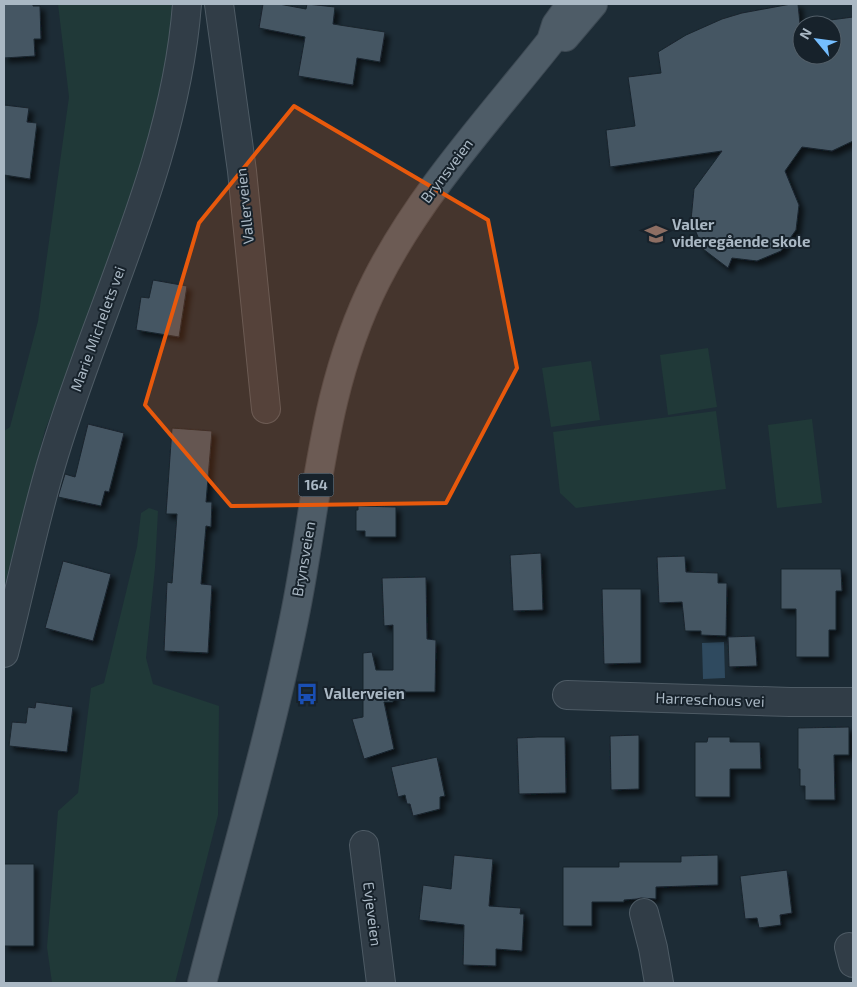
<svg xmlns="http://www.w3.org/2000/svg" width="857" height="987" viewBox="0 0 857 987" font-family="'Exo 2',sans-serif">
	<defs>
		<filter id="shadow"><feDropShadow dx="4.5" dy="4.5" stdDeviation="2.5" flood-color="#0009"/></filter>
	</defs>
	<rect width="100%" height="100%" fill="#1d2c36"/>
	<!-- green -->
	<path fill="#203938" d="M58 4H171L175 24 144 158 87 325 45 430 4 588V431L10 427 38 321 69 97Z
		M708 348 717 407 668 415 660 355Z
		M591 361 600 420 551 427 542 368Z
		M716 411 726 489 576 508 560 493 553 432Z
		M812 419 822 503 777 508 768 425Z
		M149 508 158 511 155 568 146 658 153 684 219 706 218 815 175 983H52L47 947 58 811 78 793 91 688 104 683 137 547 141 513Z"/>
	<!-- water -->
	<path fill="#2f4a5f" d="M724 642 725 678 703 679 702 643Z"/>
	<!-- building -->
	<path fill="#455663" stroke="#19242d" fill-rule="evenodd" filter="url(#shadow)" d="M4 4H33V6H40L41 39H34L35 56 4 58Z
		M263 4H279L306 9 307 4 335 7 333 24 385 32 380 62 357 58 353 85 298 76 305 37 259 28Z
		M791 4H798L800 24 853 17V141L832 151 802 147 785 171 799 205 796 230 781 251 757 261 732 258 728 268 703 249 691 220 694 189 722 151 610 167 606 130 635 126 628 77 661 73 658 52 686 35 722 19 742 13ZM802 25H832V55H802Z
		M4 105 29 108 27 122 37 123 30 179 4 175Z
		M153 280 187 286 179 337 136 330 141 297 149 298Z
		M88 424 124 433 109 492 105 491 101 506 58 497 65 474 75 477Z
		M172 428 212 431 206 502H212L211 527 206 526 201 584 212 585 208 653 164 651 167 582 172 583 177 514H166Z
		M358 506 396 507V537H365V531H356V510H358Z
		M541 553 543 610 513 611 510 555Z
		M685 556 686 572 718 573V583H727L726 636 701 635V631H685L682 602 659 603 657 557Z
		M63 561 111 574 93 641 45 628Z
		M781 569H841L842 591H836V630H829V657H796V609H781Z
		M426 577 427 639 436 640 435 692H393V702H384L394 749 364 759 352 719 363 717V653L372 652 376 670H393V625L384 626 382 578Z
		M602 589H641V663L604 664Z
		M755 636 757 666 729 667 728 637Z
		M36 702 73 707 67 752 9 746 12 722 26 723 28 707 35 708Z
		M849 727V755H834L835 800H805V786H800V769H798V728Z
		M639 735V789L611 790 610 736Z
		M538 737H565L566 793 519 794 517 738Z
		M708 737H730V742H760L761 769H730V797H695V742H707Z
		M437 757 445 796 440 797V809L413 816 410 804H407L405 795 398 797 391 767Z
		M454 855 493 859 489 906 521 908 520 914H524L522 951 496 949V966L463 965 464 925 419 920 423 885 451 889Z
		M718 855V885L656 887V899L641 898 637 899 624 900V902H592V926H563V867H619V862H681V856Z
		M4 864H34V946H4Z
		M787 870 792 913 780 915 781 925 759 928 757 918 745 919 740 876Z"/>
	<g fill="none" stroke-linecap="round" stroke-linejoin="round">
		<!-- minor casing -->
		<g stroke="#4e5b65" stroke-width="30">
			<path id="minor" d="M219 4 242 171 266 409
				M4 653C21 587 34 520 54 455 99 305 175 162 187 4
				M567 695 790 702H853
				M364 845 381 983
				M644 913 653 948 659 983
				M849 947 853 963"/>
		</g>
		<!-- major casing -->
		<g stroke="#3d4953" stroke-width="30">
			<path id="major" d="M565 37 593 4
				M202 983C233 862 269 742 294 619 318 503 321 390 376 281 421 192 490 118 551 41L556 25 571 4"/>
		</g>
		<!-- minor -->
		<use href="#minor" stroke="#313d47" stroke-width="28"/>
		<!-- major -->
		<use href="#major" stroke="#4e5c67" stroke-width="28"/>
	</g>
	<!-- marked area -->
	<path fill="#e8590c" fill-opacity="0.2" stroke="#e8590c" stroke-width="4" stroke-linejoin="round" d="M294 106 488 220 517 368 446 503 231 506 145 405 199 223Z"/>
	<!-- icons -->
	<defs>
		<g id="school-bare" transform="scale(1.725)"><path d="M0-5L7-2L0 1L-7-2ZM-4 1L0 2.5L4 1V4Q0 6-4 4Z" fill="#8d6e63" stroke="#17222b" stroke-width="2.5" paint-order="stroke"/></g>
		<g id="bus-bare" transform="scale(1.725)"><path d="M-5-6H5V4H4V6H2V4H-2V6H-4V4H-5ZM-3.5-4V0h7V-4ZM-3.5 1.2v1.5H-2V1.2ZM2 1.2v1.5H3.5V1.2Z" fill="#1a4fb4" stroke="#17222b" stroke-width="2.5" paint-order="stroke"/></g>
	</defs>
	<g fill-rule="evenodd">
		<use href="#school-bare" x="656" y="234"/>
		<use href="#bus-bare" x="307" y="694"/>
	</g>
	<g text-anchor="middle" stroke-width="4" stroke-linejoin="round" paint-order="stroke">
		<!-- shield labels -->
		<rect fill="#17222b" stroke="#7e8b96" stroke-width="1" x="298.5" y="473.5" width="35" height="23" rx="4"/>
		<g font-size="14" font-weight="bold" fill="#aab8c4">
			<text x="316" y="490">164</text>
		</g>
		<!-- street labels -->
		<g font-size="15" fill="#aab8c4" stroke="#17222b">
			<text transform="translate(447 171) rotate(-53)" y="5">Brynsveien</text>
			<text transform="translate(245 206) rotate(-96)" y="5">Vallerveien</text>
			<text transform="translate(98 329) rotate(-70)" y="5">Marie Michelets vei</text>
			<text transform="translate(304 559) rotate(-80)" y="5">Brynsveien</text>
			<text transform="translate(710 700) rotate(2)" y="5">Harreschous vei</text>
			<text transform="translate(372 914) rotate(83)" y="5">Evjeveien</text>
		</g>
		<!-- poi labels -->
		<g font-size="15" font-weight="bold" fill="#aab8c4" stroke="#17222b" text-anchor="start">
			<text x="672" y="230">Valler<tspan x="672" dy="17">videregående skole</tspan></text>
			<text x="324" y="699">Vallerveien</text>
		</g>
	</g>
	<!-- border -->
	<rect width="857" height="987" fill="none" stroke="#aab8c4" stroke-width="10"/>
	<!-- north arrow -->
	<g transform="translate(817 40) rotate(299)"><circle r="24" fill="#17222b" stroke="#525e68"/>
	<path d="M0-4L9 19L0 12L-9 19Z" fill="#75beff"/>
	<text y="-8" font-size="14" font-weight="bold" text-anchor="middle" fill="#aab8c4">N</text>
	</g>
</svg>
